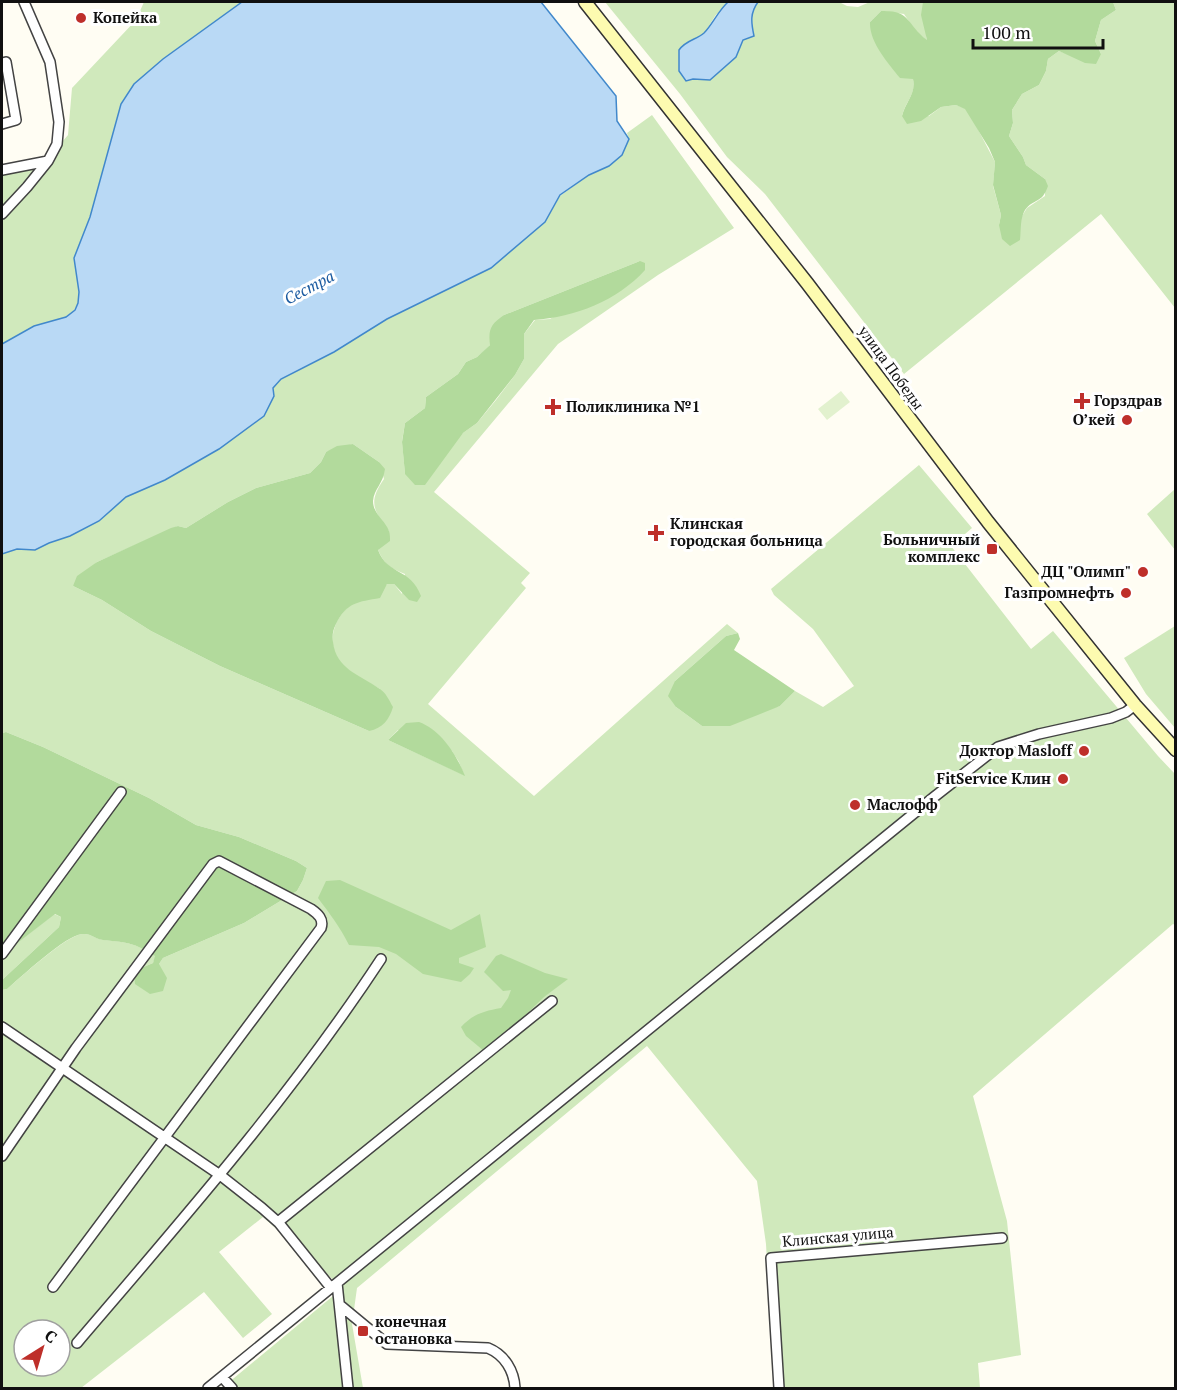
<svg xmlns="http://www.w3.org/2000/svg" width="1177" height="1390" viewBox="0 0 1177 1390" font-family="'PT Serif',serif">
	<rect width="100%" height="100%" fill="#fffdf3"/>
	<!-- green -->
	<path fill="#d0e9bc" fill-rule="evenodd" d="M144 2H242L163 59 134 84 121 104 90 217 74 258 79 292 78 303 74 310 66 317 34 326 2 344V176L51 155 68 135 72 88 136 20Z
		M605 2H728L715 16 704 34 679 54 681 64 679 71 686 81 693 79 710 80 736 57 743 40 754 36C752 22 750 13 758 2H839L847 6 858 7 870 2H923L927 41 914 29 904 14 881 11 870 22 913 79C916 95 906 100 902 116H929L941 107 956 105 965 108 971 116 995 162 993 186 1001 215 999 225 1022 216 1027 208 1045 196V179L1026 165 1023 157 1009 136 1013 123 1012 110 1022 94 1039 85 1046 71 1048 59 1059 51 1070 55 1101 54 1095 41 1101 20 1116 10 1113 2H1175V308L1101 214 904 374 765 194 727 157 680 94Z
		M652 115 734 228 658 275 558 344 434 492 530 573 521 583 526 588 428 704 534 796 727 624 738 633 726 636 675 681 676 707 702 726 780 706 795 691 823 707 854 686 813 629 774 595 771 589 919 465 972 528 951 546 1031 649 1053 631 1158 756 1175 774V925L1173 924 973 1096 1007 1221 1021 1355 978 1363 980 1388H774L766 1244 757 1181 647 1046 357 1288 352 1324 363 1388H222L333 1296 337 1283 263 1217 219 1252 272 1314 243 1338 204 1292 81 1388H2V990L7 989C21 977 67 935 82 934 91 933 95 939 104 940 130 943 132 942 156 956L153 963 134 971 159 964 163 958 244 923 297 891 303 880 307 868 296 861 239 837 196 825 149 798 43 747 6 732 2 733V554L16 549 35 550 49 543 70 536 126 497 165 480 281 379 334 352 387 319 432 296 545 222 560 196 589 175 609 166 629 139 627 133ZM640 261 550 319 535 320 524 334V359L515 375 496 400 477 423 405 474 402 441 405 423 425 408 426 397 458 374 466 362 477 357 484 351 490 345 504 315ZM353 444 379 462 384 479C368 502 373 510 389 531L378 550C384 564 391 569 405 574L402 594 394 584H387C380 594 365 595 355 602 335 614 324 643 341 663 351 674 366 681 380 689L369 731 220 666 151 631 102 600 73 586 97 562 178 526 186 528 228 502 256 488 310 473 321 462 326 452ZM398 730 452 751 459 762 464 775 388 740ZM24 1330H60V1366H24Z
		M1175 489V550L1147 514Z
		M1175 626V728L1146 694 1124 658Z
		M54 914 61 917 59 927 2 980V955Z"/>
	<!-- forest -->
	<path fill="#b2da9c" d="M923 2H1113L1116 10 1101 20 1095 41 1101 54 1096 64 1085 63 1059 51 1048 59 1046 71 1039 85 1022 94 1012 110 1013 123 1009 136 1023 157 1026 165 1045 179 1048 186C1042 204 1034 198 1025 210 1020 218 1021 230 1020 240L1010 246 1002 239 999 225 1001 215 993 185 995 162 989 148 965 109 956 105 941 107 921 121 907 124 902 116C906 101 916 94 913 79L900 78C888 63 869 42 870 22L881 11C911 10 906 24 927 40L921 15Z
		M640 261 645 263V270C617 301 575 317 534 320L524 334V359L515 375 477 423 463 433 425 485H415L405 474 402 442 405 423 425 408 426 397 458 374 466 362 477 357 490 345C488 329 491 324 504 315Z
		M353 444 379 462 385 469C383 484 374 489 373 501 373 514 385 520 389 531 390 534 390 538 390 541L378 550C388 576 410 567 421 596L417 602 409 600 394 584H387L380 598C358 602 347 602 336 624 333 630 332 635 333 642 336 669 360 675 380 689 386 693 389 700 393 707 389 720 383 728 369 731L220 666 151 631 102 600 73 586 77 576 97 562 171 528 178 526 186 528 228 502 256 488 310 473 321 462 326 452 337 446Z
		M738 633 740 639 734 650 795 691 780 706 730 726H702L676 707 668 696 675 681 726 636Z
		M419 722C441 730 457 755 465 776L388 740 406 723Z
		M6 732 43 747 149 798 196 825 239 837 296 861 307 868 303 880 297 891 244 923 163 958 159 964 167 978 163 991 150 994 135 984 134 971 153 963 155 956C132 942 130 943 103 940 95 939 91 933 82 934 66 935 21 977 7 989L2 990V980L59 927 61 917 55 914 2 955V733Z
		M340 880 451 930 480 914 486 947 459 958V963L474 968 470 974 461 982 423 974 396 954 379 947 349 945C340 927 330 914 318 898L326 881Z
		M501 954 545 973 568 979 544 997 508 1032 484 1051 466 1036 461 1027C473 1014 484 1011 501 1008L508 998 511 990 503 991 484 972 496 956Z"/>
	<!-- pitch -->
	<path fill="#e2f1ce" d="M841 391 850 402 827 420 818 409Z"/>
	<!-- water -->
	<path fill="#b9d9f5" stroke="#4188cb" stroke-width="1.5" d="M242 2H541L616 96 617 121 629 139 622 155 609 166 589 175 560 195 545 222 491 268 387 319 334 352 281 379 273 388 274 396 264 416 219 449 165 480 126 497 99 521 70 536 49 543 35 550 17 549 2 554V344L34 326 66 317 75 310 78 303 79 292 74 258 90 217 121 104 134 84 163 59Z
		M728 2H758C750 13 751 22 754 36L743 40 736 57 710 80 693 79 686 81 679 71V50C686 40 696 40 704 33 712 25 718 11 728 2Z"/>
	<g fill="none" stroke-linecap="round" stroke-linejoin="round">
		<!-- street casing -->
		<g stroke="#434343" stroke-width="12">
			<path id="street" d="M2 63 6 62 16 120 2 124
				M2 170 48 161
				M2 214 27 187 48 161 57 144 59 122 50 62 24 2
				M2 954 121 792
				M2 1027 220 1175 262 1208 279 1223 331 1288
				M2 1156 76 1048 213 864 219 861 311 909C318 914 324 919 321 928L53 1287
				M278 1222 552 1001
				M337 1283 348 1388
				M341 1306 387 1344 488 1348C505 1355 514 1371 515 1388
				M77 1343C183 1219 291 1096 381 959
				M222 1377 232 1388
				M208 1388 934 797 998 747 1039 734 1111 718 1126 712 1135 705
				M779 1388 771 1258 1002 1238"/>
		</g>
		<!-- secondary casing -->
		<g stroke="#323232" stroke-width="15">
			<path id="secondary" d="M585 2 807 283 988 522 1135 705 1176 750"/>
		</g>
		<!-- street -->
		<use href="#street" stroke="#fff" stroke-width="9"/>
		<!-- secondary -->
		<use href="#secondary" stroke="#fdfbb0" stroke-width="12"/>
	</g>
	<!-- markers -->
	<g fill="#be2f2a" stroke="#fff" stroke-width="2">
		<circle cx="81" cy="18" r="6"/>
		<path d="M1079 392h6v6h6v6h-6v6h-6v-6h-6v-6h6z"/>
		<path d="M550 398h6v6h6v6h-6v6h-6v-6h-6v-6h6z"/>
		<circle cx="1127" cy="420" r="6"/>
		<path d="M653 524h6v6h6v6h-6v6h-6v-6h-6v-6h6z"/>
		<rect x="986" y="543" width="12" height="12" rx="3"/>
		<circle cx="1143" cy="572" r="6"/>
		<circle cx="1126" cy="593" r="6"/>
		<circle cx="1084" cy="751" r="6"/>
		<circle cx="1063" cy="779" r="6"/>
		<circle cx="855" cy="805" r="6"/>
		<rect x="357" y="1325" width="12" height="12" rx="3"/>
	</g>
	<g text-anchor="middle" stroke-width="6" stroke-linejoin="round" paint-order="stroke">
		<!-- poi labels -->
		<g font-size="15" font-weight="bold" fill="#101010" stroke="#fff" text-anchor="start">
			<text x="93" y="23">Копейка</text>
			<text x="1094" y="406">Горздрав</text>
			<text x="566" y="412">Поликлиника №1</text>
			<text x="1115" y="425" text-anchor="end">О’кей</text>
			<text x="670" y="529">Клинская<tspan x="670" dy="17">городская больница</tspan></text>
			<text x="980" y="545" text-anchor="end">Больничный<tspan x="980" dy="17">комплекс</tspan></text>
			<text x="1131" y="577" text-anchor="end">ДЦ "Олимп"</text>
			<text x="1114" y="598" text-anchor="end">Газпромнефть</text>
			<text x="1072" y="756" text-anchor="end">Доктор Masloff</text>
			<text x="1051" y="784" text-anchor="end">FitService Клин</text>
			<text x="867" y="810">Маслофф</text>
			<text x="375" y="1327">конечная<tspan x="375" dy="17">остановка</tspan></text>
		</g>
		<!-- street labels -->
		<g font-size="15" fill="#101010" stroke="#fff">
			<text transform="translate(891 368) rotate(54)" y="5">улица Победы</text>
			<text transform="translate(838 1237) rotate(-5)" y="5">Клинская улица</text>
		</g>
		<!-- water labels -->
		<g font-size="16" font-style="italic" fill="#1a5aa0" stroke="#fff">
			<text transform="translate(309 287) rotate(-28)" y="6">Сестра</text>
		</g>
	</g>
	<!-- border -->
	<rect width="1177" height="1390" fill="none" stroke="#101010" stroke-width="6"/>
	<!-- north arrow -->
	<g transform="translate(42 1348) rotate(37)"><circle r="28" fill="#ffffff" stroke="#9f9f9f" stroke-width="1.5"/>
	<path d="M0-4.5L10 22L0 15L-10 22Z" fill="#be2f2a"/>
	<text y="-9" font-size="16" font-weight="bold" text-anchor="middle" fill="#101010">С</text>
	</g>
	<!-- scale -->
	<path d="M973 39v9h130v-9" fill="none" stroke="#101010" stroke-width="3"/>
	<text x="982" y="39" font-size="18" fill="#101010" stroke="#ffffff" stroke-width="4.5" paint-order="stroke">100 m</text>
</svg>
